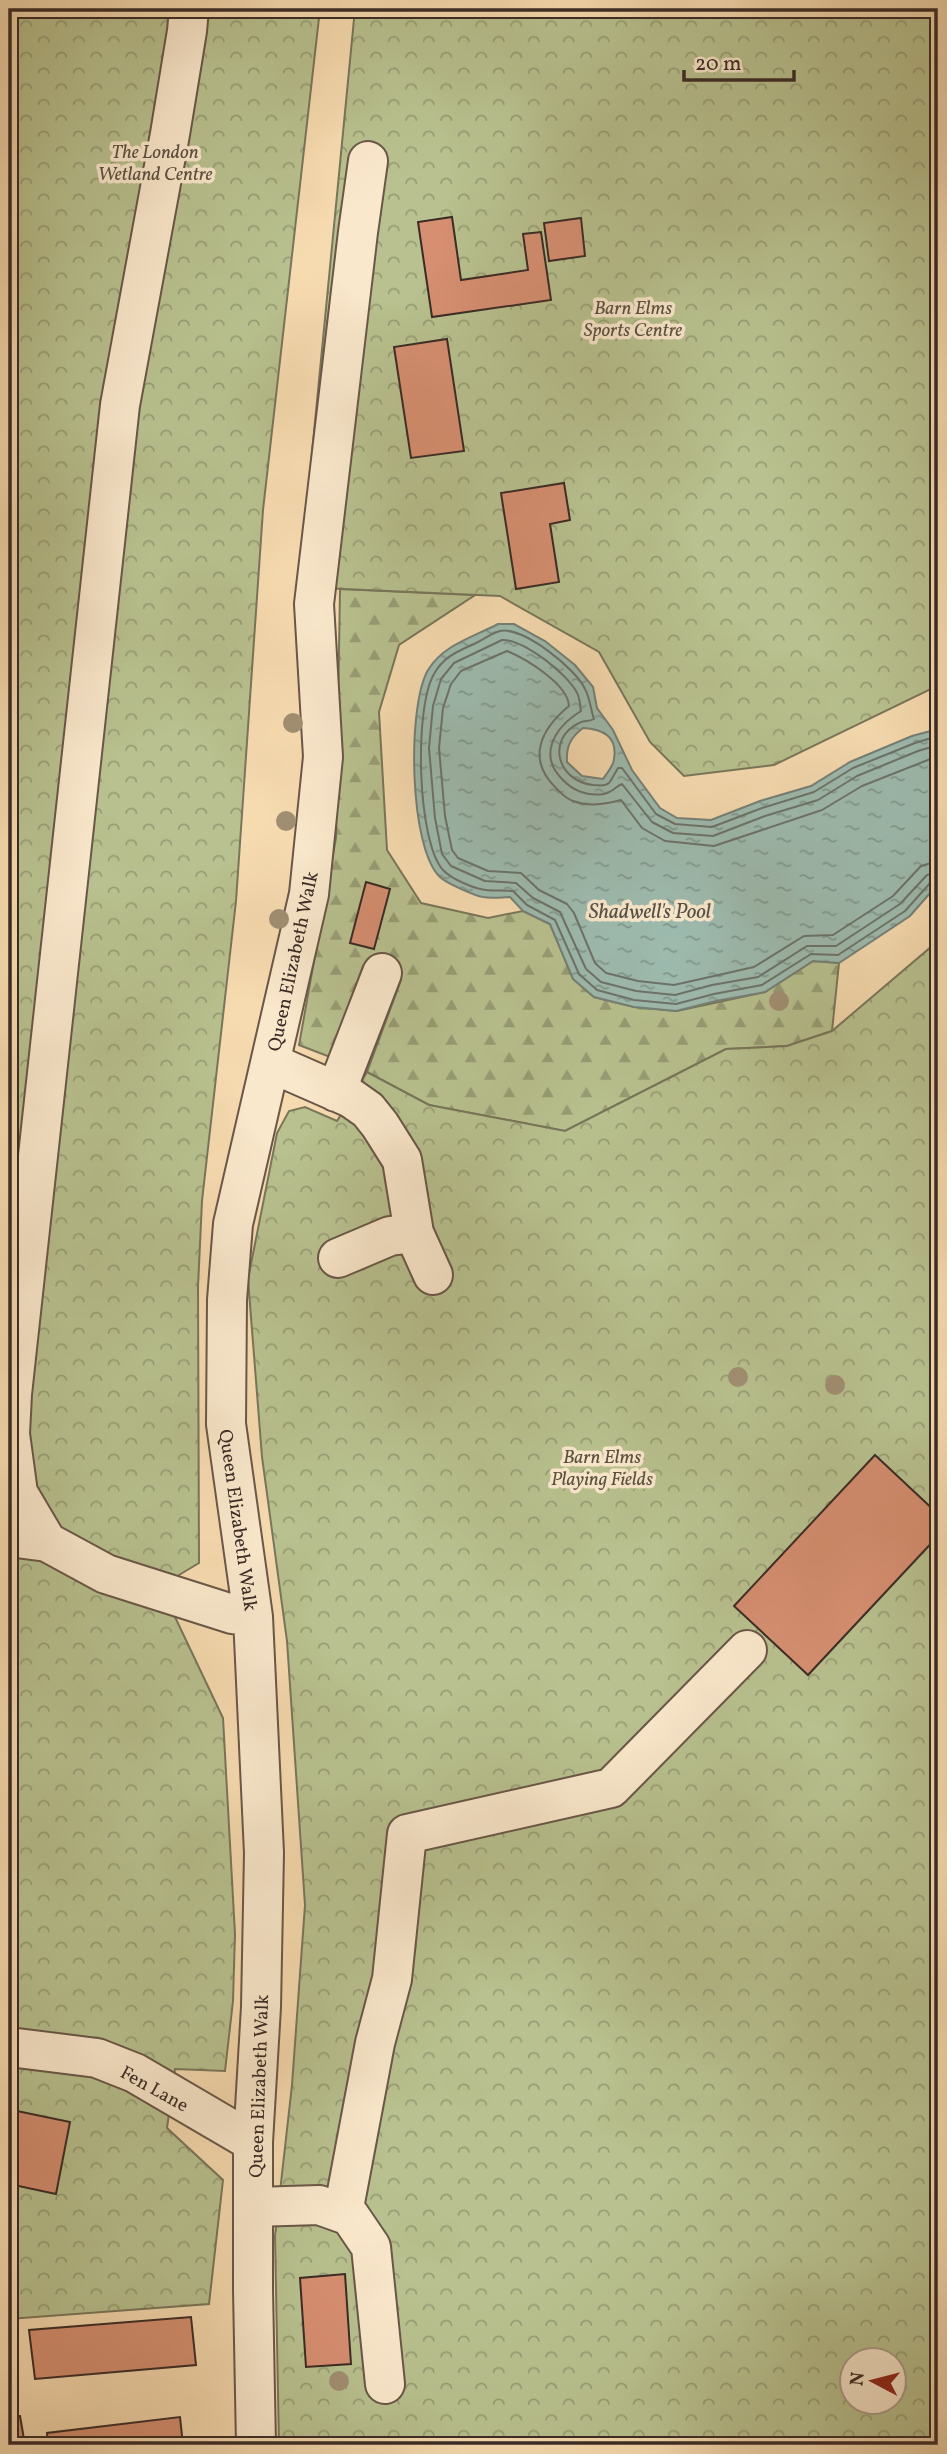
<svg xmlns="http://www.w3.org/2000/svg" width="947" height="2454" viewBox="0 0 947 2454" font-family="Vollkorn,serif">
	<defs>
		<pattern id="forest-firs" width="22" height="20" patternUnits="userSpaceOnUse" patternTransform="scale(1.75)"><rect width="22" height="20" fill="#b8c18f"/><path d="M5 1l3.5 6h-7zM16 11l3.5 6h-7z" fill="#979d75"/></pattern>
		<pattern id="park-crowns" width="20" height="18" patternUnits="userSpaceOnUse" patternTransform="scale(1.75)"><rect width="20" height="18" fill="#b8c18f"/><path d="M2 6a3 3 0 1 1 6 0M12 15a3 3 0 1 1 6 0" fill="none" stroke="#979d75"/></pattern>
		<pattern id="water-ripples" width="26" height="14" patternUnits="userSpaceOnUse" patternTransform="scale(1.75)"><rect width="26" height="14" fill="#9dbbaf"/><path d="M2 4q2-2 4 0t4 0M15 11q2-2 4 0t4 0" fill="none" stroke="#81988e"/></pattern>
	</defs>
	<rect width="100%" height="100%" fill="#f7dbb0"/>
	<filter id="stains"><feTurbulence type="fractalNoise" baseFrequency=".00286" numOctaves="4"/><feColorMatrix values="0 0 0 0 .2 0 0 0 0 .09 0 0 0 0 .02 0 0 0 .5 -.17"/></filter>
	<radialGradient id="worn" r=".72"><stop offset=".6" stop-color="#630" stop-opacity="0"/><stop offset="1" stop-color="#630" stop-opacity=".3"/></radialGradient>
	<!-- forest -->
	<path fill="url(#forest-firs)" stroke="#79765a" stroke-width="2" d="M340 589 475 595 399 645 379 712 387 850 421 903 488 918 523 911 550 924 573 979 594 997 634 1007 677 1011 765 992 813 961 839 963 832 1031 787 1046 726 1049 565 1131 429 1105 367 1072 401 980 363 966 330 1057 299 1045 336 838Z"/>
	<!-- park -->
	<path fill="url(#park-crowns)" stroke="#79765a" stroke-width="2" fill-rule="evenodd" d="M9 9H320L263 510 236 901 202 1201 198 1287 199 1563 179 1575 175 1617 223 1718 235 1934 233 2001 225 2071 175 2069 167 2128 223 2180 209 2304 9 2319Z
		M355 9H938V683L929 690 774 765 684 776 650 742 599 652 500 596 299 587Z
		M938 941V2445H279L275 2236 292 2085 305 1905 287 1641 262 1457 248 1279 277 1133 289 1111 305 1107 337 1121 367 1072 429 1105 565 1131 726 1049 787 1046 832 1031ZM852 2360H894V2402H852Z"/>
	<!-- water -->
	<path fill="url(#water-ripples)" stroke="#758178" stroke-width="2" fill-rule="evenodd" d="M498 624H514L545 641 575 665 593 687 597 708 613 730 632 770 660 808 677 818 711 820 760 801 811 786 850 762 912 736 938 729V884L910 916 839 963 813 961 765 992 716 1001 676 1011 634 1007 594 997 573 979 550 924 523 911 510 897C502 897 492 899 483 897 475 896 446 883 440 877 409 848 407 706 428 670 443 645 473 637 498 624ZM583 728C602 729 618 736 614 759 614 765 607 773 603 779L582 776 567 762C566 746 571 737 583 728Z"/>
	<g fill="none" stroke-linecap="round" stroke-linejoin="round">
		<!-- shore -->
		<path stroke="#6c736a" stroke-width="2" d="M938 736 915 743 853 768 814 792 762 808 712 827 675 824 656 814 622 768H618C615 773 612 779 609 783 604 787 599 785 593 785 557 781 546 739 579 723 584 720 589 722 594 719 591 711 590 698 585 689 576 669 523 626 500 631 492 633 484 639 476 643 459 651 444 656 434 674 414 708 417 841 443 870 451 879 475 889 486 890 495 891 504 890 513 891L527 905 555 920 579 974 597 990 634 1000 676 1004 714 994 762 985 811 954 838 955 905 911 931 882 938 880
			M938 745 918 751 857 776 818 800 765 816 713 836 673 833 652 822 622 784C616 786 612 793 604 794 589 796 575 792 564 781 537 756 554 728 581 711 580 706 580 700 578 695 570 675 523 639 502 640L454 663 441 679 433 706 429 748 435 818 442 854 451 866 485 881 516 883 533 898 560 912 586 969 601 982 636 991 675 995 712 985 758 977 807 946H836L900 904 927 875 938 872
			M938 756 862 786 822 810 714 846 665 841 642 828 621 800C605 804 589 807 573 801 566 799 561 793 556 788 526 759 541 729 569 706 568 684 526 659 507 651L461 671 451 684 443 708 439 748 445 816 452 850 458 858 488 871 521 873 539 890 567 904 574 913 595 963 606 973 638 981 674 985 754 967 804 936 833 935 893 896 921 866 938 861"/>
	</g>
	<!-- building -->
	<path fill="#d68f71" stroke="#3a2b26" stroke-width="2" d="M452 217 461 280 528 270 523 234 541 232 551 300 432 317 418 222Z
		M581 218 585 256 549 261 544 223Z
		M447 339 464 451 411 458 394 347Z
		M564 483 570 520 550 524 559 582 516 589 501 493Z
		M366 882 390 889 374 949 350 943Z
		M875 1455 938 1514V1536L808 1675 734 1606Z
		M17 2111 70 2122 56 2194 9 2184V2153Z
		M345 2274 351 2364 306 2367 300 2278Z
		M191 2317 196 2365 35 2379 29 2330Z
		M20 2416 25 2445H9V2417Z
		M180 2417 183 2445H48L47 2433Z"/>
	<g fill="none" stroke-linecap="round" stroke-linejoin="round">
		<!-- minor casing -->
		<g stroke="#695748" stroke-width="42">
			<path id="minor" d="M271 1063 351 1098 368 1110 380 1125 402 1160 414 1233 433 1275
				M336 1092 382 973
				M338 1258 390 1236 414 1233
				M9 1537 47 1542 106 1574 232 1614 253 1617
				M47 1542 18 1493 10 1434 12 1394 120 405 170 134 187 31 189 9
				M9 2047 97 2058 135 2073 253 2142
				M254 2207 319 2205 350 2216 371 2247 385 2384
				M343 2213 375 2043 392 1979 407 1834 611 1788 747 1650
				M256 2445 253 2290V2142L261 2007 264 1853 253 1617 226 1424 227 1300 233 1224 309 894 323 757 314 604 358 232 368 161"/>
		</g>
		<!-- minor -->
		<use href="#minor" stroke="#fae8cc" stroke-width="38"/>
	</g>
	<!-- trees -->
	<g fill="#a18f72">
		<circle cx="293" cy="723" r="10"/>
		<circle cx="286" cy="821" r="10"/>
		<circle cx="279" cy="919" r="10"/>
		<circle cx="779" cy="1001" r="10"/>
		<circle cx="738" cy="1377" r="10"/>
		<circle cx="835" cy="1385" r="10"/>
		<circle cx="339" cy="2381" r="10"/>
	</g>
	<g text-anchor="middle" stroke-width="7" stroke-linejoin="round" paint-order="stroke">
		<!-- park labels -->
		<g font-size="19" font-style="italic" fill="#5a5040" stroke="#fae8cc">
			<text x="155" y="158">The London<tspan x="155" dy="22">Wetland Centre</tspan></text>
			<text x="633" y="314">Barn Elms<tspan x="633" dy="22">Sports Centre</tspan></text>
			<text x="602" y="1463">Barn Elms<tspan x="602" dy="22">Playing Fields</tspan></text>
		</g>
		<!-- street labels -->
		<g font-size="19" fill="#3a2b26" stroke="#fae8cc">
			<text transform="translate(292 961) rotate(-78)" y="7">Queen Elizabeth Walk</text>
			<text transform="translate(239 1520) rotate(82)" y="7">Queen Elizabeth Walk</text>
			<text transform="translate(258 2086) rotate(-88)" y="7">Queen Elizabeth Walk</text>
			<text transform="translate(155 2088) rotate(29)" y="7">Fen Lane</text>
		</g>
		<!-- water labels -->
		<g font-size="21" font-style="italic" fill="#534f48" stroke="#fae8cc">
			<text x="650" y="918">Shadwell's Pool</text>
		</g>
	</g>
	<!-- margin -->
	<rect width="947" height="2454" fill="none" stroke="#f7dbb0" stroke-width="35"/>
	<rect x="10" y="10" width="926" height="2433" fill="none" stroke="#3a2b26" stroke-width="3.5"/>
	<rect x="18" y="18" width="912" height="2419" fill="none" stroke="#3a2b26" stroke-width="2"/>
	<!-- north arrow -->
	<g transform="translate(873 2381) rotate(277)"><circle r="33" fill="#fae8cc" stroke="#ad9c8a" stroke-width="2"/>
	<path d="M0-5L12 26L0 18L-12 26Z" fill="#8f2418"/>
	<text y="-10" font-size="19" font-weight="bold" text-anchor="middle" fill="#3a2b26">N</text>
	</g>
	<!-- scale -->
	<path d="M684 70v10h110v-10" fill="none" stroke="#3a2b26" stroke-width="3.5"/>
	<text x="695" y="70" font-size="21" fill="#3a2b26" stroke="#fae8cc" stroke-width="5" paint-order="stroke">20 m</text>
	<rect width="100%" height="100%" filter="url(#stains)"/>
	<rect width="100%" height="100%" fill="url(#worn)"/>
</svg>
